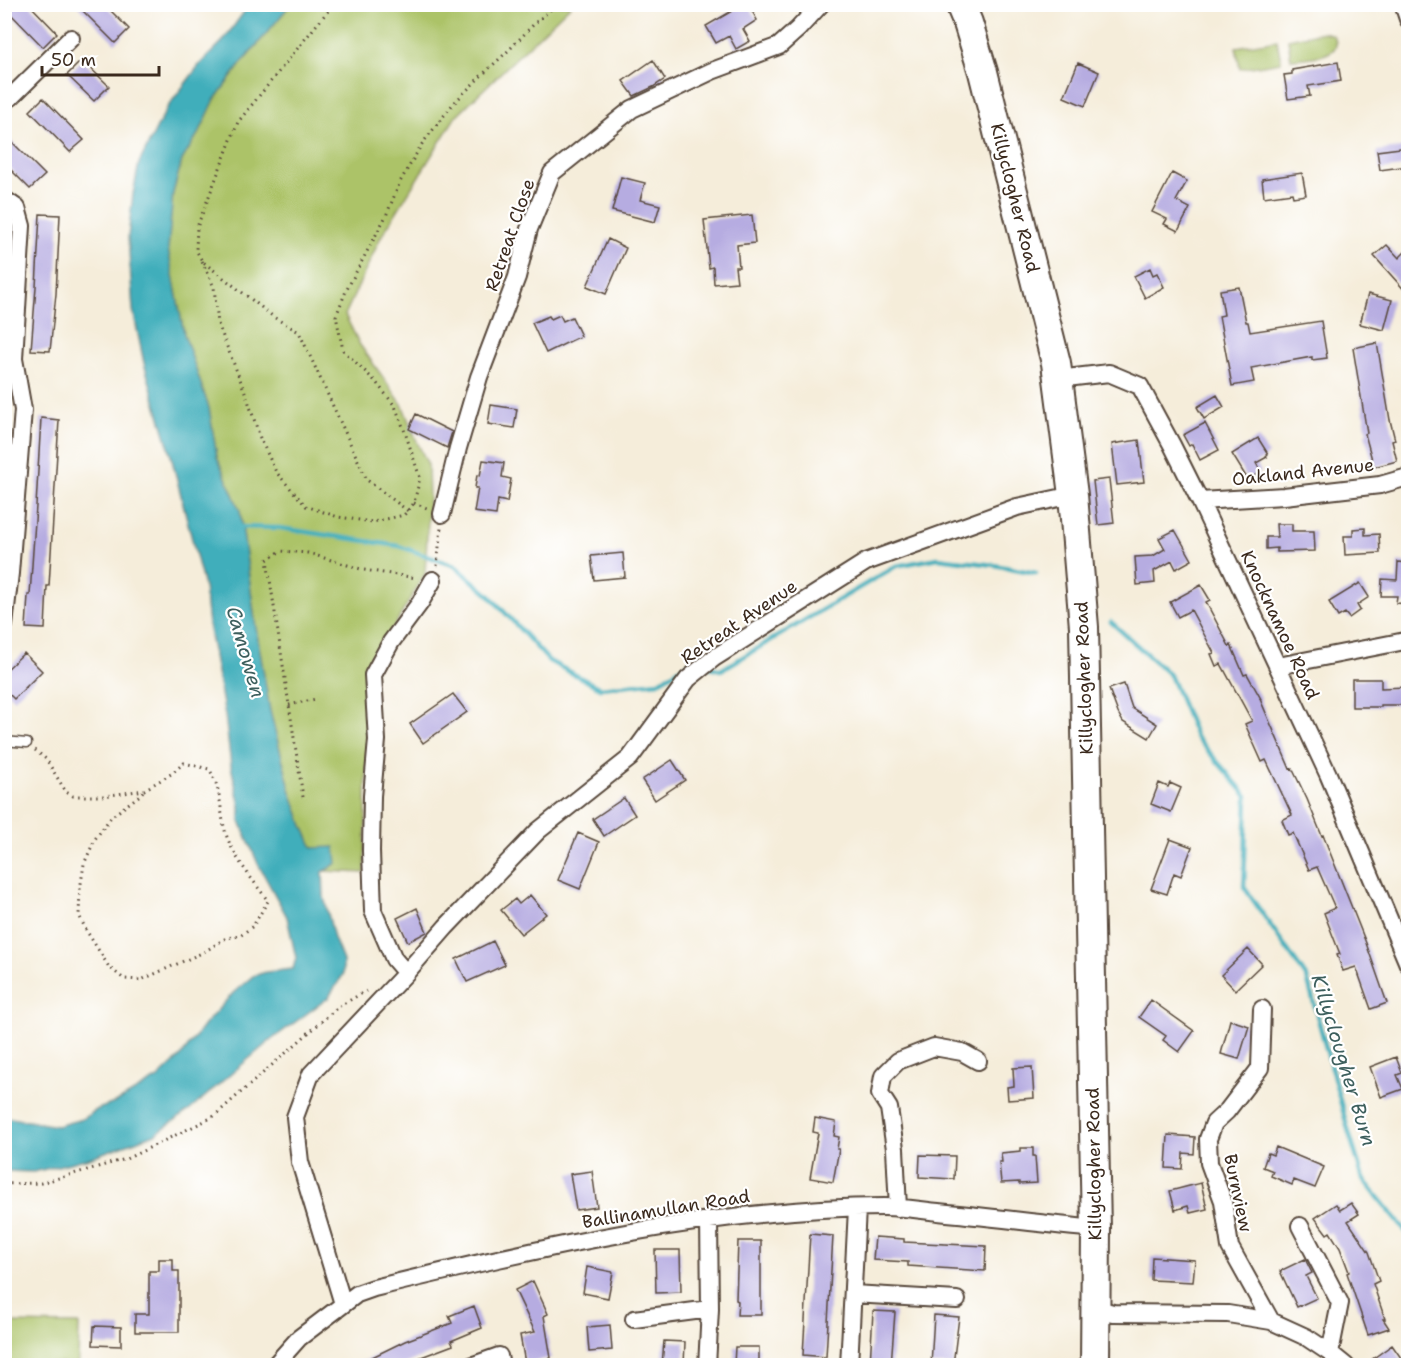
<svg xmlns="http://www.w3.org/2000/svg" width="1413" height="1370" viewBox="0 0 1413 1370" font-family="'Shantell Sans',sans-serif">
	<rect width="100%" height="100%" fill="#fff"/>
	<filter id="ink" filterUnits="userSpaceOnUse"><feTurbulence type="fractalNoise" baseFrequency=".0167" numOctaves="2"/><feDisplacementMap in="SourceGraphic" scale="12" xChannelSelector="R" yChannelSelector="G"/><feConvolveMatrix kernelMatrix="1 2 1 2 8 2 1 2 1" color-interpolation-filters="sRGB"/></filter>
	<filter id="wash" filterUnits="userSpaceOnUse"><feTurbulence type="fractalNoise" baseFrequency=".008" numOctaves="4" result="noise"/><feDisplacementMap in="SourceGraphic" scale="24" xChannelSelector="R" yChannelSelector="G"/><feGaussianBlur stdDeviation="1.35" result="paint"/><feColorMatrix in="noise" values="0 0 0 0 0 0 0 0 0 0 0 0 0 0 0 0 0 1.4 0 .05"/><feComposite in="paint" operator="in"/></filter>
	<g filter="url(#wash)">
		<rect width="100%" height="100%" fill="#f5edda"/>
		<!-- green -->
		<path fill="#acc368" stroke="#747643" stroke-width="1.5" d="M290 5H571L456 116 381 237 345 315 360 345 402 404 418 444 428 465 429 500 425 574 383 645 368 675 365 873 323 871 303 826 290 789 270 711 256 628 240 511 217 457 209 408 184 334 168 249 173 193 182 160 201 129 215 99 241 64Z
			M1323 32C1329 34 1333 34 1335 39 1343 58 1302 58 1291 59L1288 39Z
			M1277 40 1281 62 1240 69 1236 47Z
			M5 1323 79 1324 78 1364 5 1363Z"/>
		<!-- water -->
		<path fill="#3faebb" stroke="#3d6c6c" stroke-width="1.5" d="M249 5H290L241 64 215 99 201 129 182 160 173 193 168 249 184 334 209 408 217 457 240 511 256 628 270 711 290 789 303 826 313 848 335 847 337 863 323 872 324 897 334 938 343 961V975L328 998 271 1040 225 1079 190 1110 155 1134 89 1158 58 1166 34 1172 5 1171V1117L57 1126 82 1119 98 1109 117 1102 158 1078 181 1056 204 1025 233 993 253 976 266 972 293 969 296 958 287 917 258 864 240 821V806L231 766 225 715 208 624 204 587 169 448 144 363 133 310 128 237 133 194 139 163 167 108 200 64 223 41Z"/>
		<g fill="none" stroke-linecap="round" stroke-linejoin="round">
			<!-- stream -->
			<path stroke="#3faebb" stroke-width="4.5" d="M237 527 280 528 399 546 455 566 489 595 549 661 600 688 658 682 690 663 699 665
				M1111 622 1170 675 1196 737 1247 796 1244 887 1307 978 1347 1126 1363 1179 1408 1234
				M710 667 721 670 896 566 938 558 994 565 1036 573"/>
		</g>
		<g id="blocks">
			<!-- building -->
			<path fill="#b6ace1" d="M4 4H29L57 33 43 47 4 7Z
				M76 4H104L129 29 115 43Z
				M744 4H748L757 20 743 29 750 41 736 49 729 36 716 43 706 26Z
				M82 60 109 86 94 101 67 75Z
				M653 60 665 79 653 87 634 96 623 81Z
				M1338 62 1341 81 1308 86 1310 96 1288 99 1284 75 1292 74V70Z
				M1078 63 1099 72 1085 106 1064 97Z
				M43 98 84 140 70 152 30 111Z
				M4 134 45 175 30 189 4 163Z
				M1408 147V166L1380 170 1377 151Z
				M1172 173 1187 181 1176 201 1190 208 1178 231 1164 224 1167 219 1152 212Z
				M1302 173 1306 195 1293 197 1292 193 1264 197 1262 179Z
				M621 177 645 183 640 200 660 205 655 222 612 211Z
				M40 214 60 215 56 294 50 351 31 350 36 287Z
				M752 215 755 243 737 245 739 267H735L737 282 714 284 713 267 709 268 704 220Z
				M608 239 626 248 606 294 587 286Z
				M1387 245 1399 258 1408 249V294L1374 256Z
				M1150 268 1153 275 1157 273 1164 287 1145 298 1134 276Z
				M1239 287 1246 322H1248L1250 332 1321 321 1327 358 1312 360V357L1251 368 1254 382 1232 386 1219 316 1224 315 1220 290Z
				M1368 294 1392 300 1384 330 1360 324Z
				M560 315 563 321 572 317 581 336 546 353 532 323 549 316 551 319Z
				M1377 343 1390 420 1395 440 1392 441 1397 461 1374 467 1365 434 1367 433 1353 348Z
				M1217 395 1224 407 1204 419 1197 407Z
				M491 405 517 409 514 428 488 424Z
				M416 414 452 432 447 448 409 429Z
				M41 418 59 420 49 586H47L45 629 26 628 28 595H30L36 506Z
				M1205 423 1219 450 1200 460 1192 444 1189 446 1183 435Z
				M1258 438 1268 454 1266 456 1267 457 1256 463 1261 472 1248 480 1232 454Z
				M1139 440 1144 482 1117 485 1112 444Z
				M483 460 504 463 502 477 511 479 507 502 498 500 496 515 474 512 478 488H475L477 475 480 476Z
				M1109 479 1114 523 1098 525 1093 481Z
				M1276 524H1292V531H1314L1315 551 1277 552V548L1266 549V537H1277Z
				M1365 528V535L1379 534 1380 553 1345 555 1344 536H1353V529Z
				M1175 530 1192 560 1176 569 1172 561 1154 571 1155 583 1137 585 1135 557 1153 556 1165 549 1159 538Z
				M623 553 625 577 594 580 591 556Z
				M1398 562 1408 563V604L1396 603 1397 596H1381L1382 579 1397 580Z
				M1360 583 1369 597 1357 605 1360 610 1349 618 1345 613 1338 617 1329 602Z
				M1201 585 1210 600 1206 602 1229 646 1231 645 1244 675 1247 674 1261 699H1260L1290 769 1292 768 1307 799 1322 836 1323 835 1366 943 1387 1003 1371 1009 1356 967 1343 971 1337 955 1340 954 1324 913 1335 908 1317 867 1309 870 1293 833 1288 835 1282 820 1292 815 1266 760 1262 762 1245 724 1252 721 1221 664 1216 666 1211 654 1214 653 1191 610 1178 617 1170 602Z
				M24 653 42 671 14 699 4 689V672Z
				M1352 679H1381V688L1408 687V705H1381V707H1352Z
				M1124 684 1132 708 1157 724 1149 738 1123 722 1118 713 1109 689Z
				M453 694 467 712 423 743 410 724Z
				M672 760 685 780 655 800 642 780Z
				M1159 783 1168 787 1170 783 1181 788 1171 812 1151 804Z
				M624 798 635 815 604 836 593 819Z
				M578 833 599 842 580 889 558 880Z
				M1170 839 1192 847 1181 876 1174 873 1167 894 1151 889Z
				M530 895 546 914 521 934 501 910 515 899 519 904Z
				M417 908 427 932 408 942 397 918Z
				M493 941 505 965 467 982 456 959Z
				M1248 949 1262 964 1235 990 1221 975Z
				M1151 1000 1194 1031 1179 1052 1163 1040 1166 1036 1139 1017Z
				M1230 1020 1249 1026 1239 1059 1221 1054Z
				M1396 1057 1402 1073 1397 1075 1403 1089 1381 1097 1370 1067Z
				M1032 1067 1034 1098 1008 1100 1007 1087 1014 1086 1013 1068Z
				M815 1118 836 1122 834 1136 839 1137 837 1149H839L833 1182 810 1178 818 1133 813 1132Z
				M1168 1135 1195 1137 1194 1154 1183 1153 1182 1169 1166 1168Z
				M1276 1147 1324 1167 1315 1188 1294 1180 1292 1185 1271 1176 1273 1171 1263 1167 1268 1153 1273 1155Z
				M1021 1148H1033V1156H1035L1037 1183 1019 1184V1182L1001 1183 999 1162H1002L1001 1153 1021 1151Z
				M920 1155 955 1156 954 1179 919 1177Z
				M592 1171 597 1207 576 1210 570 1174Z
				M1201 1183 1207 1209 1190 1213 1188 1206 1175 1210 1170 1191Z
				M1351 1203 1359 1214 1348 1221 1369 1252 1379 1281 1373 1284 1385 1319H1383L1389 1328 1368 1335 1347 1273 1349 1272 1340 1248 1330 1232 1327 1234 1315 1218 1336 1204 1340 1210Z
				M810 1234 833 1236 826 1357 803 1355Z
				M875 1237 904 1239V1242L986 1246 985 1271 908 1266V1262L873 1260Z
				M738 1241H761V1315H737L738 1301 736 1300Z
				M655 1250H680L681 1292 656 1293Z
				M1152 1257 1195 1260 1193 1282 1151 1280Z
				M159 1259H173V1271H179V1332H135V1314H149V1271H159Z
				M1305 1259 1312 1273 1306 1276 1317 1298 1297 1307 1280 1271Z
				M587 1267 613 1272 608 1298 583 1293Z
				M533 1281 548 1314 544 1316 551 1358 525 1363 520 1335 535 1332 515 1290Z
				M474 1306 482 1328 451 1341 453 1345 416 1359 403 1365H356L405 1341 452 1323 449 1316Z
				M873 1311 895 1312 891 1365H870Z
				M934 1315 959 1317 953 1365H931Z
				M610 1325 612 1350 589 1352 587 1327Z
				M94 1326 121 1327V1346L93 1345Z
				M664 1341 685 1342 684 1365H662Z
				M1392 1345 1406 1365H1364Z
				M735 1347H759V1365H734Z"/>
		</g>
	</g>
	<g filter="url(#ink)">
		<use href="#blocks" fill-opacity="0" stroke="#57473a" stroke-width="1.5"/>
		<g fill="none" stroke-linecap="round" stroke-linejoin="round">
			<!-- service casing -->
			<g stroke="#57473a" stroke-width="11">
				<path id="service" d="M4 741 27 743"/>
			</g>
			<!-- minor casing -->
			<g stroke="#57473a" stroke-width="20">
				<path id="minor" d="M1403 4 1408 19
					M4 100 11 97 71 38
					M4 199 17 208 22 226 14 359 23 410 10 573 4 625
					M1058 379 1109 373 1140 386 1172 445 1200 501 1328 774 1408 964
					M1200 501 1284 496 1380 485 1408 477
					M442 514 458 448 479 377 517 277 529 229 552 173 632 109 712 71 779 46 798 29 821 4
					M433 580 420 603 391 642 373 675 377 740 372 796 371 851 373 911 394 959 406 973 446 927 538 831 630 758 688 679 714 658 866 562 1017 507 1073 495
					M1278 666 1405 641
					M1262 1009 1260 1068 1227 1111 1214 1123 1208 1139 1209 1163 1223 1201 1230 1247 1271 1321
					M898 1208 895 1149 889 1108 880 1094 883 1076 898 1061 934 1047 962 1052 978 1061
					M1300 1226 1340 1303 1330 1353
					M853 1294 957 1300
					M343 1304 300 1162 295 1117 311 1074 406 973
					M1094 1308 1113 1313 1228 1314 1271 1321 1306 1337 1330 1353 1346 1366
					M634 1319 710 1309
					M274 1366 299 1338 357 1294 374 1288C541 1248 711 1208 884 1207 902 1207 920 1210 938 1212 991 1217 1043 1224 1096 1229
					M471 1366 499 1356 501 1366
					M707 1366 710 1309 709 1220
					M849 1366 857 1208"/>
			</g>
			<!-- trunk casing -->
			<g stroke="#57473a" stroke-width="32">
				<path id="trunk" d="M960 4 968 23 983 72 1056 363 1073 495 1084 627 1096 1229 1095 1366"/>
			</g>
			<!-- path -->
			<path stroke="#57473a" stroke-width="3" stroke-dasharray="1.5 4.5" stroke-linecap="butt" d="M338 4 327 12 238 122 197 227 196 250 202 261 275 318 299 332 367 480 408 511
				M202 261 214 287 218 324 247 397 260 438 276 472 306 506 338 517 373 522 404 515 414 503 420 478 405 432 395 406 375 381 343 350 336 316 346 291 386 216 400 182 422 144 453 104 482 75 508 51 536 22 557 4
				M414 503 427 508
				M437 566 441 528
				M289 705 316 699
				M35 750 46 759 66 792 73 796H104L144 790 171 774 184 763 209 769C223 789 219 815 227 837 236 861 254 881 268 901L253 926 240 936 226 938 204 952 141 980 124 979 109 967 86 930 79 915 80 890 84 864 95 839 111 817 140 795 144 790
				M303 797 267 560 281 551 308 553 364 570 417 578
				M4 1184 41 1183 126 1159 213 1117 338 1007 366 991"/>
			<!-- service -->
			<use href="#service" stroke="#fff" stroke-width="8"/>
			<!-- minor -->
			<use href="#minor" stroke="#fff" stroke-width="16"/>
			<!-- trunk -->
			<use href="#trunk" stroke="#fff" stroke-width="28"/>
		</g>
	</g>
	<g text-anchor="middle" stroke-width="4.5" stroke-linejoin="round" paint-order="stroke">
		<!-- street labels -->
		<g font-size="18" fill="#3b2a1e" stroke="#fff">
			<text transform="translate(1015 198) rotate(76)" y="6">Killyclogher Road</text>
			<text transform="translate(510 235) rotate(-71)" y="6">Retreat Close</text>
			<text transform="translate(1303 472) rotate(-6)" y="6">Oakland Avenue</text>
			<text transform="translate(739 622) rotate(-34)" y="6">Retreat Avenue</text>
			<text transform="translate(1280 625) rotate(65)" y="6">Knocknamoe Road</text>
			<text transform="translate(1084 678) rotate(-92)" y="6">Killyclogher Road</text>
			<text transform="translate(1094 1164) rotate(-91)" y="6">Killyclogher Road</text>
			<text transform="translate(1238 1193) rotate(78)" y="6">Burnview</text>
			<text transform="translate(666 1209) rotate(-9)" y="6">Ballinamullan Road</text>
		</g>
		<!-- water labels -->
		<g font-size="20" font-style="italic" fill="#3d5f5d" stroke="#fff">
			<text transform="translate(246 652) rotate(74)" y="7">Camowen</text>
			<text transform="translate(1344 1060) rotate(73)" y="7">Killyclougher Burn</text>
		</g>
	</g>
	<!-- margin -->
	<rect width="1413" height="1370" fill="none" stroke="#fff" stroke-width="24"/>
	<!-- scale -->
	<path d="M42 66v9h117v-9" fill="none" stroke="#3b2a1e" stroke-width="3"/>
	<text x="51" y="66" font-size="18" fill="#3b2a1e" stroke="#ffffff" stroke-width="4.5" paint-order="stroke">50 m</text>
</svg>
